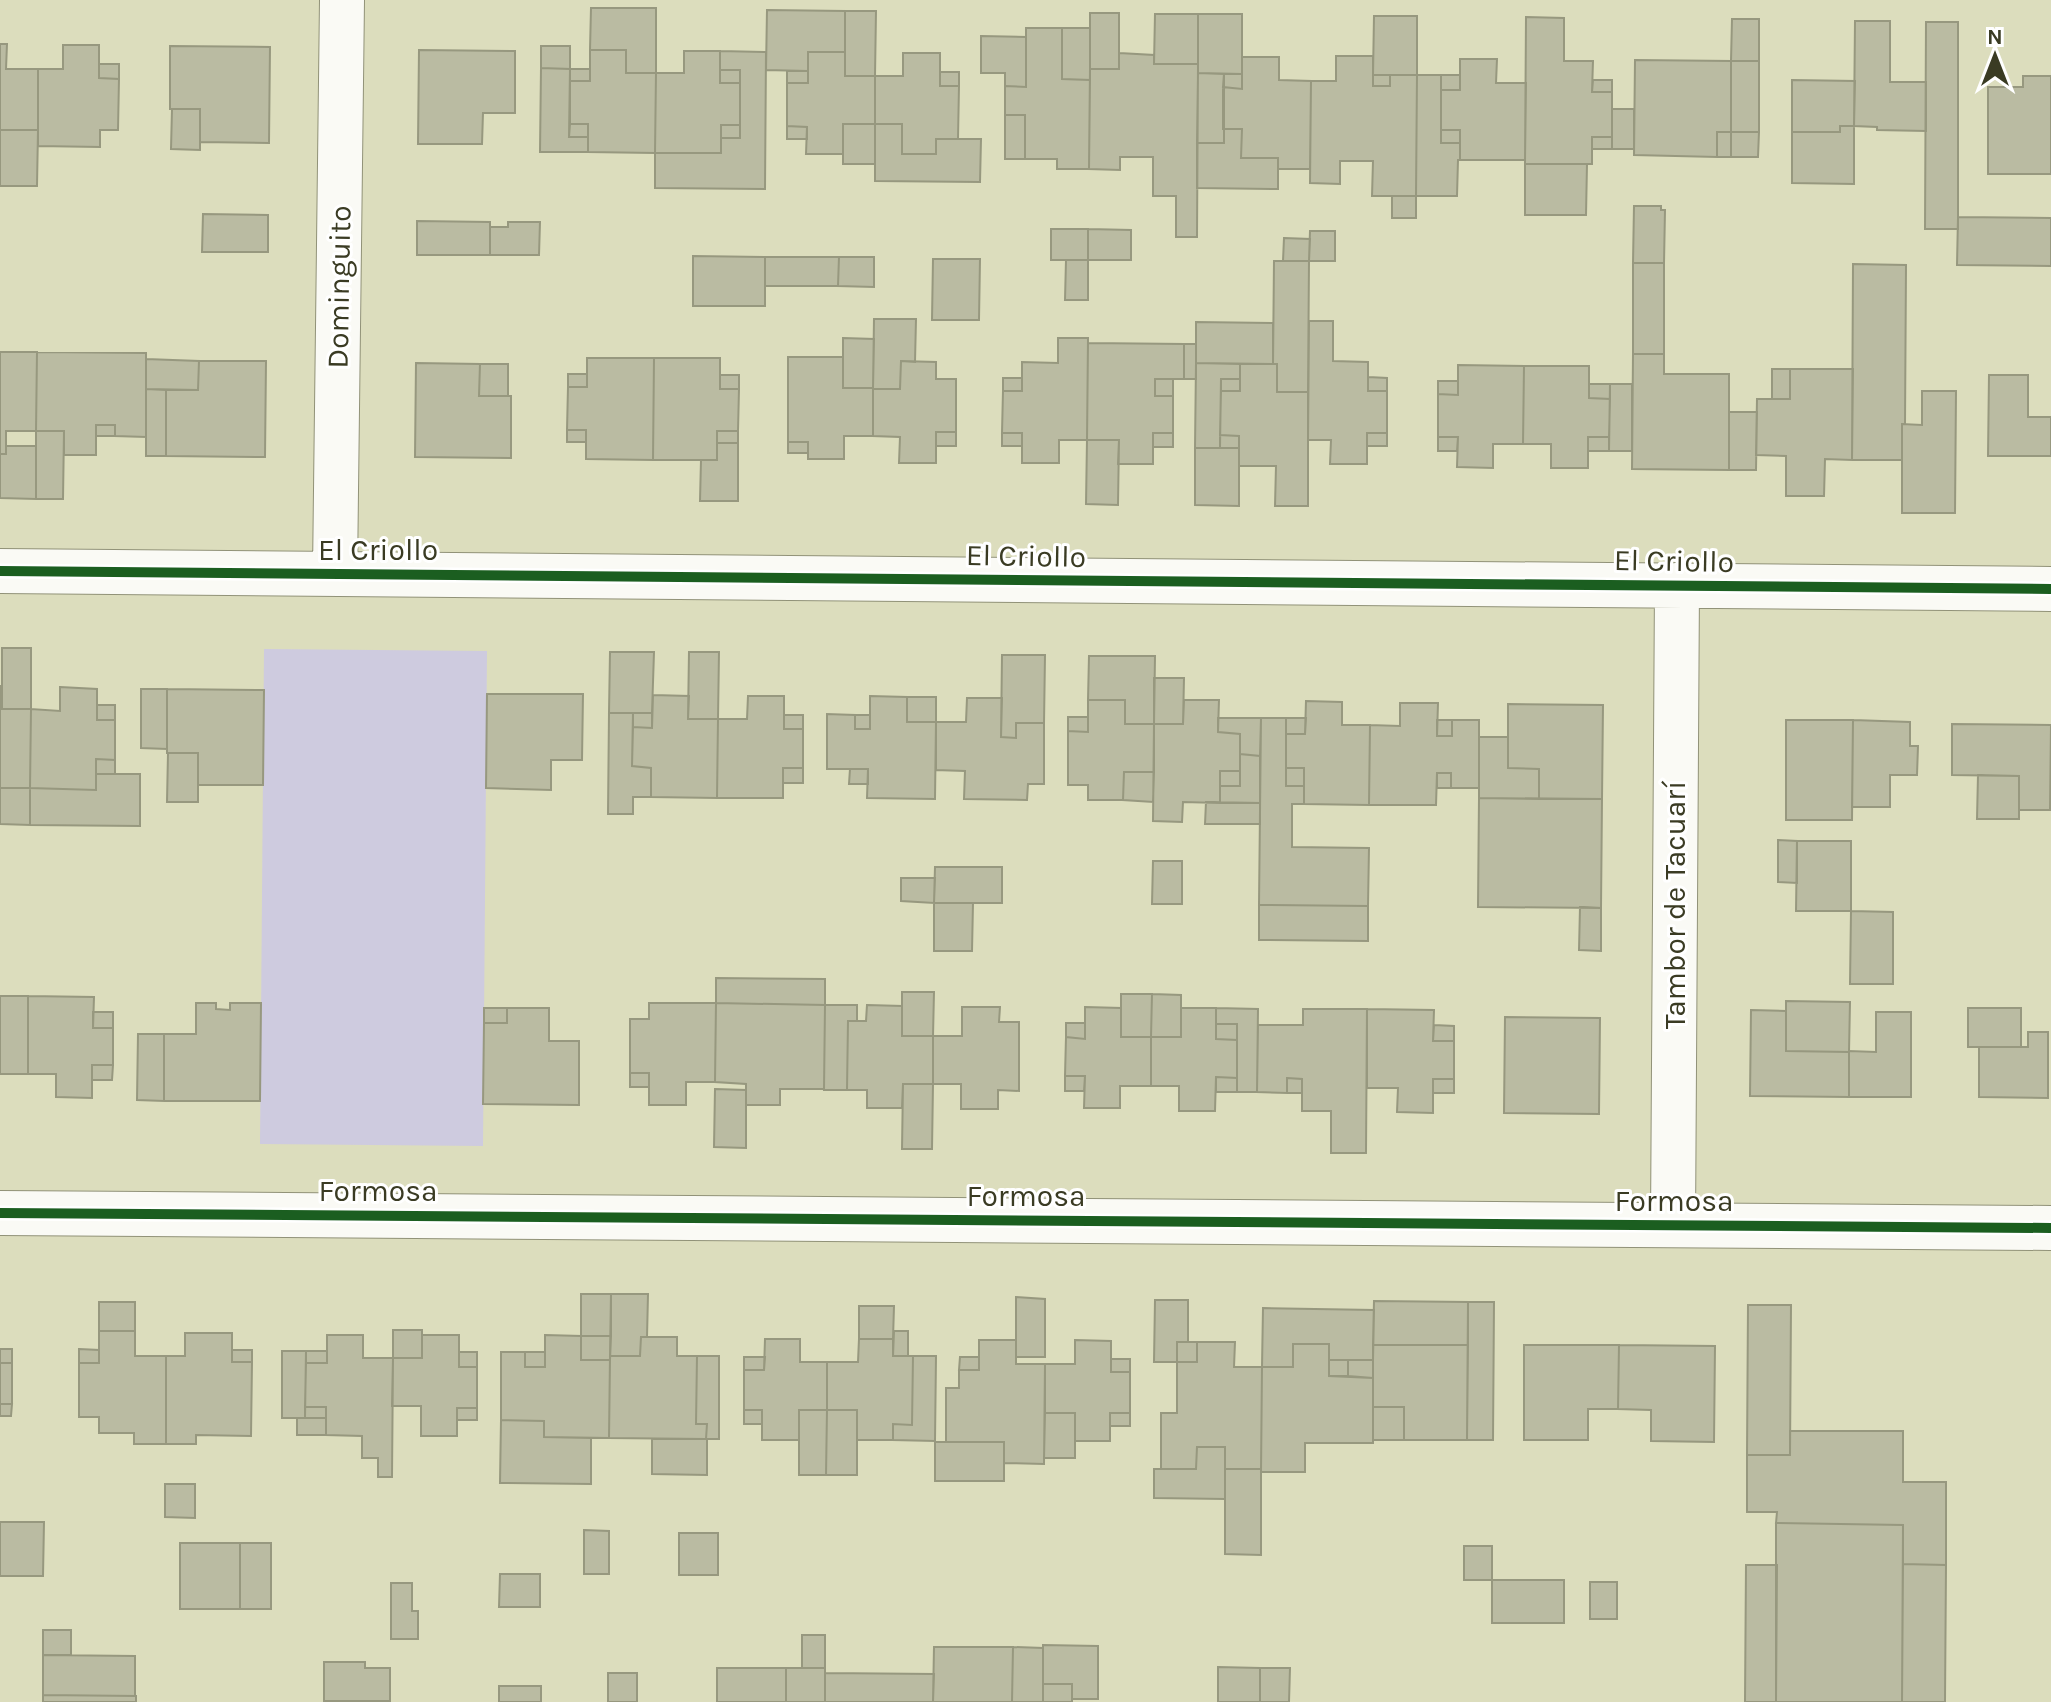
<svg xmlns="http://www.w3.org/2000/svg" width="2051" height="1702" viewBox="0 0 2051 1702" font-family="Karla,sans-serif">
	<rect width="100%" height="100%" fill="#dcddbd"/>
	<!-- green -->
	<path fill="#cecbdf" d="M264 649 487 651 483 1146 260 1144Z"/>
	<!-- building -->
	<path fill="#babba2" stroke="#97987f" stroke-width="2" d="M591 8H656V73H626V50H590Z
		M767 10 845 11V52H808V71L766 70Z
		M845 11H876L875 76H845Z
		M1090 13H1119V69H1090Z
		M1155 14H1198V64H1154Z
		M1198 14H1242V74L1198 73Z
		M1374 16H1417V75H1373Z
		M1526 17 1564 18V61H1593L1592 92H1612V137H1592V164H1525Z
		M1732 19H1759V61H1731Z
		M1855 21H1890V82H1926V131L1877 130V127L1854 126Z
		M1926 22H1958V229H1925Z
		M1026 28H1062V79L1090 80 1089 169H1057V159H1025V115H1005V86L1026 87Z
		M1062 28H1090V80L1062 79Z
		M981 36 1026 37V87L1005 86V73H981Z
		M0 44H7L6 69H38V130H0Z
		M63 45H99V78L119 79 118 130H100V147L38 146V69H63Z
		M170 46 270 47 269 143 200 142V109H170Z
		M541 46H570V69L541 68Z
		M419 50 515 51V113H483L482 144H418Z
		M590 50H626V73H656L655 153 588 152V124H570V81H590Z
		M684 51H720V83H740V125H721V153H655L656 73H684Z
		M720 51 766 52 765 189 655 188V153H721V138H740V70H720Z
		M808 52H845V76H875V124H843V154H806L807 127 787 126V83H808Z
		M903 53H940V86H959L958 139H936V154H902V124H875V76H903Z
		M1119 53 1154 55V64H1198L1197 237H1176V196H1153V157H1120V170L1089 169 1090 69H1119Z
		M1336 56H1373V86H1390V75H1417L1416 196H1372L1373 161H1340V184L1310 183 1311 81H1336Z
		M1242 57H1279V80L1311 81 1310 169H1278V158H1241L1242 129H1223V87L1242 89Z
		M1460 59H1497L1496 83H1526L1525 160H1460V130H1441V90H1460Z
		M1635 60 1731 61V132H1717V157L1634 155Z
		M1731 61H1759V132H1731Z
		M99 64H119V79L99 78Z
		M541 68 570 69 569 137H588V152H540Z
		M570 69H590V81H570Z
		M720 70H740V83H720Z
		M787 71H808V83H787Z
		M940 72H959V86H940Z
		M1198 73 1224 74V143H1197Z
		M1224 74H1242V89L1223 87Z
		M1373 75H1390V86H1373Z
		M1417 75H1441V143H1460V160H1458L1457 196H1416Z
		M1441 75H1460V90H1441Z
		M2023 76H2051V174H1988V87H2023Z
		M1593 80H1612V92H1592Z
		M1792 80 1855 81 1854 126H1840V132H1792Z
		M172 109H200V150L171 149Z
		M1612 109H1634V149H1612Z
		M1005 115H1025V159H1005Z
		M570 124H588V137H569Z
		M843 124H875V164H843Z
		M875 124H902V154H936V139H981L980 182 875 181Z
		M721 125H740V138H721Z
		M787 126 807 127V139H787Z
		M1840 126H1854V184L1792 183V132H1840Z
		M1224 129H1242L1241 158H1278V189L1197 188V143H1224Z
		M0 130H38L37 186H0Z
		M1441 130H1460V143H1441Z
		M1717 132H1731V157H1717Z
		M1731 132H1759L1758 157H1731Z
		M1592 137H1612V149H1592Z
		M1525 164H1587L1586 215H1525Z
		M1392 196H1416V218H1392Z
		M1634 206H1661V210H1665L1664 263H1633Z
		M203 214 268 215V252H202Z
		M1958 217 2051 218V266L1957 265Z
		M417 221 490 222V255H417Z
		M508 222H540L539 255H490V227H508Z
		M1051 229H1088V260H1051Z
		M1088 229 1131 230V260H1088Z
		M1310 231H1335V261H1309Z
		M1284 238 1310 239 1309 261H1283Z
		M693 256 765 257V306H693Z
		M765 257H839L838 286H765Z
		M839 257H874V287L838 286Z
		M933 259H980L979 320H932Z
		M1066 260H1088V300H1065Z
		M1274 261H1309L1308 392H1277V364H1273Z
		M1633 263H1664V354H1633Z
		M1853 264 1906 265 1905 424H1902V460H1852Z
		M874 319H916L915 362 901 361 900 389H873Z
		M1309 321H1333V361L1368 362V391H1387V433H1367V464H1330L1331 440H1308Z
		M1196 322 1273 323V364L1196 363Z
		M843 338 874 339 873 388H843Z
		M1058 338H1088L1087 440H1059V463H1022V433H1002L1003 391H1022V362L1058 363Z
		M1088 343 1184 344V379H1155V396H1173V433H1153V464H1118L1119 440H1087Z
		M1184 344H1196V379H1184Z
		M0 352H37L36 431H6V454H0Z
		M37 352 146 353V437L115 436V425H96V455H64V431H36Z
		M1633 354H1664V374H1729V470L1632 469Z
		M788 357H843V388H873V436H844V459H808V442H788Z
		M587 358H654L653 460 586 459V430H567L568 387H587Z
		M654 358H720V389H739L738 431H717V460H653Z
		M146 359 199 361 198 390 146 389Z
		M199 361H266L265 457 166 456V390H198Z
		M901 361 936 362V379H956V432H936V463H899L900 437 873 436V389H900Z
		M416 363 480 364 479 396H511V458L415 457Z
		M1196 363 1240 364V379H1221L1220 448H1195Z
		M480 364H508V396H479Z
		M1240 364H1277V392H1308V506H1275L1276 466H1239V436L1220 435 1221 391H1240Z
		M1458 365 1524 366 1523 444H1493V468L1457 467 1458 437H1438V394L1458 395Z
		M1524 366H1589V398L1610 399 1609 437H1588V468H1551V444H1523Z
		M1772 369H1790V399H1772Z
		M1790 369H1853L1852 460 1825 459 1824 496H1786V456L1756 455 1757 399H1790Z
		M568 374H587V387H568Z
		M720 375H739V389H720Z
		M1989 375H2028V417H2051V456H1988Z
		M1368 377 1387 378V391H1368Z
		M1003 378H1022V391H1003Z
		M1155 379H1173V396H1155Z
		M1221 379H1240V391H1221Z
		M1438 381H1458V395L1438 394Z
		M1589 384H1610V399L1589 398Z
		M1610 384H1632V451H1609Z
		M146 389 166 390V456H146Z
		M1922 391H1956L1955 513H1902V424L1922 425Z
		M1729 412H1757L1756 470H1729Z
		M96 425H115V436H96Z
		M567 430H586V442H567Z
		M36 431H64L63 499H36Z
		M717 431H738V443H717Z
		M936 432H956V446H936Z
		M1002 433H1022V446H1002Z
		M1153 433H1173V447H1153Z
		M1367 433H1387V446H1367Z
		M1220 435 1239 436V448H1220Z
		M1438 437H1458L1457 451H1438Z
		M1588 437H1609V451H1588Z
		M1087 440H1119L1118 505 1086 504Z
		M788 442H808V453H788Z
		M717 443H738V501H700L701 460H717Z
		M6 446H36V499L0 498V454H6Z
		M1195 448H1239V506L1195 505Z
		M2 648H31V709H2Z
		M610 652H654L652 713H609Z
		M689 652H719L718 719H688Z
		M1002 655H1045L1044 723H1016V738L1001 737Z
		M1089 656H1155L1154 724H1125V700H1088Z
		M1154 678H1184L1183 724H1154Z
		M0 686H2V709H31L30 788H0Z
		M60 687 97 689V720H115V760L96 759V790L30 788 31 709 60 711Z
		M141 689H167V749L141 748Z
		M167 689 264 690 263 785H198V753H167Z
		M487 694H583L582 760H551V790L486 788Z
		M653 695 689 696 688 719H718L717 798 651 797V768L632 766 633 727 652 728Z
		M748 696H784V729H803V768H783V798H717L718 719H747Z
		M870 696 907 697V722H936L935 799 867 798 868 769H827V714L855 715V729H870Z
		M907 697H936V722H907Z
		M967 698H1002L1001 737 1016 738V723H1044V784H1028L1027 800 964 799 965 771 936 770V722H966Z
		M1088 700H1125V724H1154V772H1124L1123 800H1088V785H1068V731L1088 732Z
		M1184 700H1219L1218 732 1240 734V771H1220V803L1183 802 1182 822 1153 821 1154 724H1183Z
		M1306 701 1342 702V725H1370L1369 805 1304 804V768H1286V734H1305Z
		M1400 703H1438L1437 736H1452V720H1479V788H1451V773H1437L1436 805H1369L1370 725 1400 726Z
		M1508 704 1603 705 1602 799H1539V769L1508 768Z
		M97 705H115V720H97Z
		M609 713H633L632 766 651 768V797H633V814H608Z
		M633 713H652V728L633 727Z
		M784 715H803V729H784Z
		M855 715H870V729H855Z
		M1068 717H1088V732L1068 731Z
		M1218 718H1261L1260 756 1240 754V734L1218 732Z
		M1261 718H1286V786H1304V804H1292V847L1369 848 1368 906 1259 905Z
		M1286 718H1306L1305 734H1286Z
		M1437 720H1452V736H1437Z
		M1786 720H1853L1852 820H1786Z
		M1853 720 1910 722V746H1918L1917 775H1890V807H1852Z
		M1952 724 2051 725 2050 810H2019V776L1952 775Z
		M1479 737H1508V768L1539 769V799L1479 798Z
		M168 753H198V802H167Z
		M1240 754 1260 756V803H1220V786H1240Z
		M96 759 115 760V774H96Z
		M783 768H803V783H783Z
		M1286 768H1304V786H1286Z
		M850 769H868V784H849Z
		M1220 771H1240V786H1220Z
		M1124 772H1154L1153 802 1123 800Z
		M1437 773H1451V788H1437Z
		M96 774H140V826L30 825V788L96 790Z
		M1978 775 2019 776V819H1977Z
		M0 788H30V825L0 824Z
		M1479 798 1602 799 1601 908 1478 907Z
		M1206 802 1260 803V824H1205Z
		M1778 840 1797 841V883L1778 882Z
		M1797 841H1851V911H1796Z
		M1153 861H1182V904H1152Z
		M935 867H1002V903H934Z
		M901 878H935L934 903 901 901Z
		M934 903H973L972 951H934Z
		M1259 905 1368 906V941L1259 940Z
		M1580 907 1601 908V951L1579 950Z
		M1851 911 1893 912V984H1850Z
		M716 978 825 979V1005L716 1003Z
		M902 992H934L933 1036H902Z
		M1121 994H1152L1151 1037H1121Z
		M1152 994 1181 995V1037H1151Z
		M0 996H28V1074H0Z
		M28 996 94 997 93 1028H113V1065H92V1098L56 1097V1074H28Z
		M1786 1001 1850 1002 1849 1052 1786 1051Z
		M196 1003H216V1009L230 1010V1003H261L260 1101H164V1034H196Z
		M649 1003H716L715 1082H686V1105H649V1073H630V1019H649Z
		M716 1003 825 1005 824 1089H780V1105H746V1084L715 1082Z
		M825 1005H857V1021H848L847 1090H824Z
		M867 1005 902 1006V1036H933V1084H903L902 1108H867V1090H847L848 1021H866Z
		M962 1007H1000L999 1022H1019V1091L998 1090V1109H961V1084H933V1036H962Z
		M1085 1007 1121 1008V1037H1151V1086H1120V1108H1084L1085 1076H1065L1066 1037 1085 1039Z
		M484 1008H507V1023H484Z
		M507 1008H549V1041H579V1105L483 1104 484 1023H507Z
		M1181 1008H1216V1039L1237 1040V1078L1216 1077 1215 1111H1179V1086H1151V1037H1181Z
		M1216 1008 1258 1009 1257 1092H1237V1024H1216Z
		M1968 1008H2021V1047H1968Z
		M1303 1009H1367L1366 1153H1331V1111H1302V1079L1287 1078V1093L1257 1092 1258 1025H1303Z
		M1367 1009 1434 1010 1433 1041H1454V1079H1433V1113L1397 1112 1398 1088H1367Z
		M1751 1010 1786 1011V1051L1849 1052V1097L1750 1096Z
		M93 1012H113V1028H93Z
		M1876 1012H1911V1097H1849V1051L1876 1052Z
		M1505 1017 1600 1018 1599 1114 1504 1113Z
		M1066 1023H1085V1039L1066 1037Z
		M1216 1024H1237V1040L1216 1039Z
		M1434 1025 1454 1026V1041H1433Z
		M2028 1032H2048V1098L1979 1097V1047H2028Z
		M138 1034H164V1101L137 1100Z
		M92 1065H113L112 1080H92Z
		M630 1073H649V1087H630Z
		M1065 1076H1085L1084 1091H1065Z
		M1216 1077 1237 1078V1092H1216Z
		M1287 1078 1302 1079V1093H1287Z
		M1433 1079H1454V1093H1433Z
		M903 1084H933L932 1149H902Z
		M715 1089 746 1090V1148L714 1147Z
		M581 1294H611V1336H581Z
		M611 1294H648L647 1337H641L640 1356H610Z
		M1016 1297 1045 1299V1357H1016Z
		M1155 1300H1188V1342H1177V1362H1154Z
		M1374 1301 1468 1302V1345H1373Z
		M99 1302H135V1331H99Z
		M1468 1302H1494L1493 1440H1467Z
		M1748 1305H1791L1790 1455H1747Z
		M859 1306H894L893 1339H859Z
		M1263 1308 1374 1310 1373 1360H1329V1344H1293V1367H1262Z
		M393 1330H422V1358H393Z
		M99 1331H135V1356H166V1444H134V1433H99V1417H79V1363H99Z
		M894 1331H908V1356H893Z
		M185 1333H232V1362H252L251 1436 196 1435V1444H166V1356H185Z
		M327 1335H363V1358H393L392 1477H378V1458H362V1436L326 1435V1407H305L306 1363H327Z
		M422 1335H459V1367H477V1408H457V1436H421V1406H392L393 1358H422Z
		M545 1335 581 1336V1360H610L609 1438 544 1437V1421L501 1420V1352H525V1367H545Z
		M581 1336H611L610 1360H581Z
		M641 1337H677V1356H697L696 1424H707L706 1439 609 1438 610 1356H640Z
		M765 1339H800V1362H827V1410H799V1440H762V1410H744V1370H764Z
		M859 1339H893V1356H913L912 1425 893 1424V1440H857V1410H827V1362H858Z
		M979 1340H1016V1364H1045L1044 1464 1004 1463V1442H946V1388H959V1370H979Z
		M1075 1340 1111 1341V1372H1130V1413H1110V1441H1075V1413H1045V1364H1075Z
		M1177 1342H1197V1362H1177Z
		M1197 1342H1235L1234 1367H1262L1261 1469H1225V1447H1197L1196 1469H1161V1413H1177V1362H1197Z
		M1293 1344H1329V1376L1373 1378V1443H1305V1472H1261L1262 1367H1293Z
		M1373 1345H1468L1467 1440H1404V1407H1373Z
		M1524 1345H1619L1618 1409H1588V1440H1524Z
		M1619 1345 1715 1346 1714 1442 1651 1441V1410L1618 1409Z
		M0 1349H12V1363H0Z
		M79 1349 99 1350V1363H79Z
		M232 1350H252V1362H232Z
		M282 1351H306L305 1418H282Z
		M306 1351H327V1363H306Z
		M459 1352H477V1367H459Z
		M525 1352H545V1367H525Z
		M697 1356H719V1439H706L707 1424H696Z
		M913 1356H936L935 1441 893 1440V1424L912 1425Z
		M744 1357H765L764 1370H744Z
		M960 1357H979V1370H959Z
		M1111 1359H1130V1372H1111Z
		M1329 1360H1348V1376H1329Z
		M1348 1360H1373V1378L1348 1376Z
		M0 1363H12V1404H0Z
		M0 1404H12L11 1416H0Z
		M305 1407H326V1418H305Z
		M1373 1407H1404V1440H1373Z
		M457 1408H477V1420H457Z
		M744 1410H762V1424H744Z
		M799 1410H827L826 1475H799Z
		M827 1410H857V1475H826Z
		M1045 1413H1075V1458H1044Z
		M1110 1413H1130V1426H1110Z
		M297 1418H326V1435H297Z
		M501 1420 544 1421V1437L591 1438V1484L500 1483Z
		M1790 1431H1903V1482H1946V1565L1903 1564V1525L1776 1523 1777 1512H1747V1455H1790Z
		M652 1439H707V1475L652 1474Z
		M935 1442H1004V1481H935Z
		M1197 1447H1225V1499L1154 1498V1469H1196Z
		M1225 1469H1261V1555L1225 1554Z
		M165 1484H195V1518L165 1517Z
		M0 1522H44L43 1576H0Z
		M1776 1523 1903 1525 1902 1702H1776Z
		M584 1530 609 1531V1574H584Z
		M679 1533H718V1575H679Z
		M180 1543H240V1609H180Z
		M240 1543H271V1609H240Z
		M1464 1546H1492V1580H1464Z
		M1903 1564 1946 1565 1945 1702H1902Z
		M1746 1565H1777L1776 1702H1745Z
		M500 1574H540V1607H499Z
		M1492 1580H1564V1623H1492Z
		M1590 1582H1617V1619H1590Z
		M391 1583H412V1611H418V1639H391Z
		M43 1630H71V1655H43Z
		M802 1635H825V1668H802Z
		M1043 1645 1098 1646V1699H1072V1684H1043Z
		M934 1647H1013L1012 1702H933Z
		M1013 1647 1043 1648V1702H1012Z
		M43 1655 135 1656V1696L43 1695Z
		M324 1662H365V1668H390V1701H324Z
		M1218 1667 1260 1668V1702H1218Z
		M717 1668H786V1702H717Z
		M786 1668H825V1702H786Z
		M1260 1668H1290L1289 1702H1260Z
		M608 1673H637V1702H608Z
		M825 1673 934 1674 933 1702H825Z
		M1043 1684H1072V1702H1043Z
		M499 1686H541V1702H499Z
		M43 1695 136 1696V1702H43Z"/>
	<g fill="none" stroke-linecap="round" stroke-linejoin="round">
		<!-- minor casing -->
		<g stroke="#919278" stroke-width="46">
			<path id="minor" d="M0 571 2051 589
				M335 573 342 0
				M0 1213 2051 1228
				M1673 1225 1677 585"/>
		</g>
		<!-- minor -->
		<use href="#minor" stroke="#fafaf5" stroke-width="44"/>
		<!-- cycleway casing -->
		<g stroke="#fff" stroke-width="15">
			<path id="cycleway" d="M0 571 2051 589
				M0 1213 2051 1228"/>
		</g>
		<!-- cycleway -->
		<use href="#cycleway" stroke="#1b5e20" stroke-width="10"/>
	</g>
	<g text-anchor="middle" stroke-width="6" stroke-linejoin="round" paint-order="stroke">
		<!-- street labels -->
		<g font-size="30" fill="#3a3b23" stroke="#fff">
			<text transform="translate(339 287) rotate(-89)" y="10">Dominguito</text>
			<text x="378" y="560">El Criollo</text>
			<text transform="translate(1026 556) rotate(1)" y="10">El Criollo</text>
			<text transform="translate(1674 561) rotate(1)" y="10">El Criollo</text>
			<text transform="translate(1675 905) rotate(-90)" y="10">Tambor de Tacuarí</text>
			<text x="378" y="1201">Formosa</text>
			<text x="1026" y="1206">Formosa</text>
			<text x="1674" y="1211">Formosa</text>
		</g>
	</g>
	<!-- north arrow -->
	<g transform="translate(1995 56)" stroke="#ffffff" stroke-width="6" paint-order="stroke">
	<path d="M0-6L14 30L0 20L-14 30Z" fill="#3a3b23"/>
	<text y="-12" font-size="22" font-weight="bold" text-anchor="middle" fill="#3a3b23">N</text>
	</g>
</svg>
